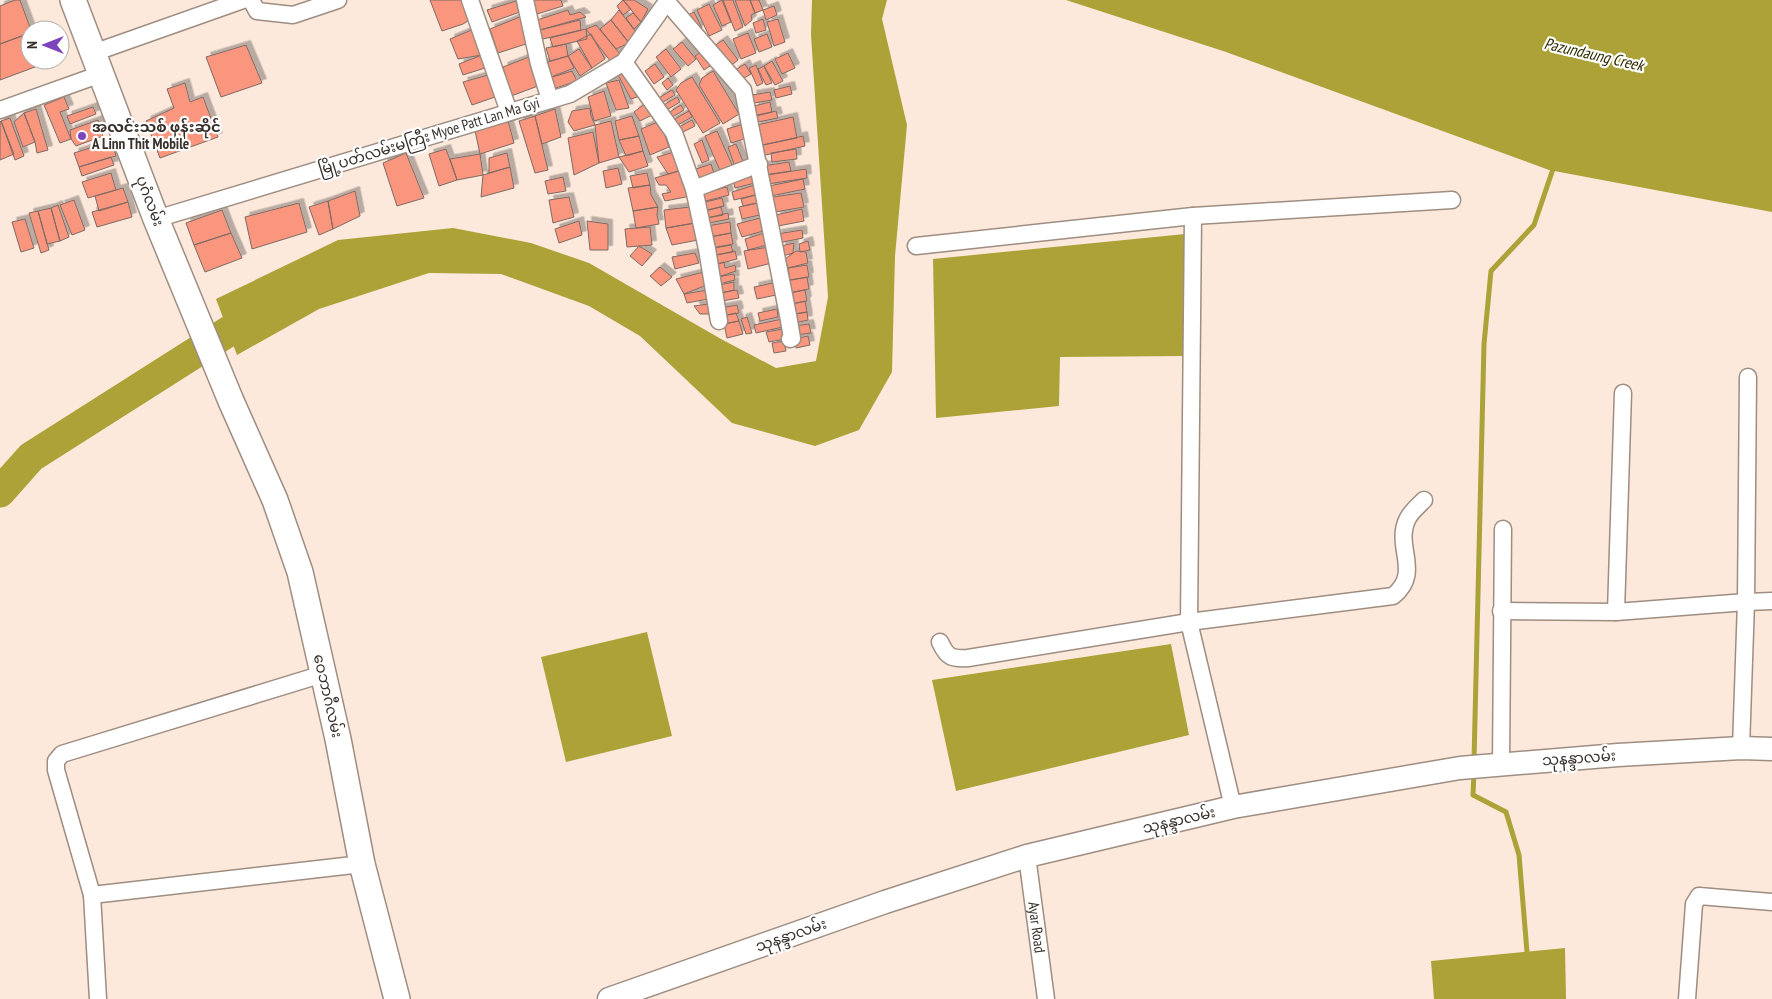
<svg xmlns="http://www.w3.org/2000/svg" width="1772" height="999" viewBox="0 0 1772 999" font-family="'PT Sans Narrow','Noto Sans Myanmar',sans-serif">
	<defs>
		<filter id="shadow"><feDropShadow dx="4.5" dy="-4.5" stdDeviation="0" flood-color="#0004"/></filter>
	</defs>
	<rect width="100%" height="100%" fill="#fce9dc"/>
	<!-- water -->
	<path fill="#aca237" d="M812 0H887L882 19 907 125 895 256 892 372 859 430 815 446 732 423 640 336 589 306 501 274 429 273 319 309 237 355 216 299 338 240 453 228 531 243 589 263 721 339 776 368 816 361 828 297 811 35Z
		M1066 0H1772V212L1549 170 1226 52Z
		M1185 234 1183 356 1060 357 1059 406 936 418 933 259Z
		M647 632 672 736 566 762 541 657Z
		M1171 644 1189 735 956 791 932 680Z
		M1565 948 1566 999H1434L1431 961Z"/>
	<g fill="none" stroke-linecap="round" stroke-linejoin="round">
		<!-- stream -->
		<path stroke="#aca237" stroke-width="5" d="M1474 761 1484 344 1491 271 1534 225 1554 166
			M1474 772 1473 795 1506 812 1519 855 1527 952"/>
		<!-- river -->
		<path stroke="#aca237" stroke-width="31" d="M0 492 31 457 245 321 266 310"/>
	</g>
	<!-- building -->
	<path fill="#fa967e" stroke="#7d6963" filter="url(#shadow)" d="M15 0H20L31 30 30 33 0 44V6Z
		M430 0H464L471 19 463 24 442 31Z
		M533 0H561L563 6 537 14Z
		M623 0 631 9 623 15 617 6Z
		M623 0H634L648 9 641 22Z
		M722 0 731 22 722 26 713 5Z
		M723 0H733L743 27 735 31Z
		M735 0H750L755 13 751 15 752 20 745 26Z
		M750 0H759L763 10 755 13Z
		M516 1 520 12 492 22 487 10Z
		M709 4 722 30 709 36 697 10Z
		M774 6 777 15 766 20 763 10Z
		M568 10 570 15 580 12 586 17 540 30 537 20Z
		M619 10 638 35 629 43 611 20Z
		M694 12 702 28 696 31 688 15Z
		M633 13 641 22 634 29 626 18Z
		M522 16 529 43 498 53 490 29Z
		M763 19 766 30 756 33 753 23Z
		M778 19 785 42 774 46 767 22Z
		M580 20 581 30 543 39 540 30Z
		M611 20 629 43 616 49 600 29Z
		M596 25 620 54 611 62 586 29Z
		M474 29 482 55 458 59 450 39Z
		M586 29 587 39 553 47 550 38Z
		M30 33V60H42L43 64 0 80V44Z
		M748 33 756 53 741 59 733 39Z
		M591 34 605 59 592 68 577 41Z
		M767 34 772 47 759 52 754 39Z
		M723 40 738 60 728 68 713 47Z
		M682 42 696 59 688 66 673 49Z
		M566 44 568 56 550 61 546 48Z
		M246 45 262 83 221 97 206 57Z
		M579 49 592 68 580 76 568 56Z
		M666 49 681 69 671 77 656 57Z
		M704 50 713 64 704 70 695 56Z
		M788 53 795 68 782 74 775 59Z
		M482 55 488 67 463 75 459 64Z
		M568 56 574 68 549 78 541 64Z
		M529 57 538 86 511 96 503 67Z
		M772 61 783 81 775 85 764 66Z
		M655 64 664 77 654 84 645 71Z
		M745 64 751 74 739 81 734 71Z
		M756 65 763 83 757 86 749 68Z
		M764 66 772 83 766 85 758 69Z
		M628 67 646 94 631 99 617 73Z
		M572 71 577 81 553 89 549 78Z
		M713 71 739 114 723 124 699 85 702 78Z
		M488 75 495 97 472 105 463 82Z
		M692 77 720 123 703 133 676 90 681 83Z
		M668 78 673 85 667 90 662 83Z
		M619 80 629 108 616 110 606 83Z
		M185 83 190 102 203 97 218 137 160 158 146 121 174 108 167 89Z
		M790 86 792 94 776 98 774 90Z
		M672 90 675 95 660 104 657 99Z
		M604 91 611 116 594 121 588 97Z
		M770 92 772 100 754 103 752 95Z
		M64 97 69 109 60 112 71 139 60 143 44 105Z
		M677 97 680 102 665 111 662 106Z
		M770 102 772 112 756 116 754 106Z
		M646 103 654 114 640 121 634 112Z
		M681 105 684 110 671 118 668 113Z
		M93 107 96 114 70 124 67 116Z
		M590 108 591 116 595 125 574 131 568 122 572 111Z
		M36 109 48 150 37 153 35 142 24 113Z
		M555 109 561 137 542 144 535 116Z
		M689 111 692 117 674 127 671 121Z
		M776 111 778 118 753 123V116Z
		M24 113 35 142 23 147 14 122Z
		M535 116 548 170 535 173 519 121Z
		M632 116 639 136 619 140 615 121Z
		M507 117 514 143 480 154 474 126Z
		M793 117 797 138 762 145 757 139 761 135 755 130 757 125Z
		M10 118 24 156 15 160 1 121Z
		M98 120 103 136 76 146 71 139 70 130Z
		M692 120 695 126 679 134 677 128Z
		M1 121 14 154 0 160V122Z
		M611 121 619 157 599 163 595 125Z
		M660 121 669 147 650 155 641 129Z
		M743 124 750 137 731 143 727 129Z
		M717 131 733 167 721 173 705 136Z
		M593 132 599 163 574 175 568 138Z
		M639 136 643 151 626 156 619 140Z
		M803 136 805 146 761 156 759 146Z
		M702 140 709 160 702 163 694 144Z
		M112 141 116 156 79 167 74 153Z
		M736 144 744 164 735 167 728 147Z
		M446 149 457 180 439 186 429 154Z
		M796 149 797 159 772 162 771 153Z
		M643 151 648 166 629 172 619 157Z
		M674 152 682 170 668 174 657 157Z
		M406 153 424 198 397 206 383 163Z
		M507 153 510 167 489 173V158Z
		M480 154 483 175 457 180 450 159Z
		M111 157 114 165 82 176 79 167Z
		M789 162 791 171 764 175 763 166Z
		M711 164 715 176 697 181 693 170Z
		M510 167 514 188 481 197 483 175Z
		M618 168 622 184 606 188 603 171Z
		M806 169 807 178 768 184 767 175Z
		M682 170 691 196 665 201 662 194 671 192 666 185H659L655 178Z
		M756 172 759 182 735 188 733 179Z
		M111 173 116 190 88 198 82 182Z
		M647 173 650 185 633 188 630 176Z
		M563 177 566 191 548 194 545 181Z
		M803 179 805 189 771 196 769 186Z
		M758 184 759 194 734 200 732 192Z
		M650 185 651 195 658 207 633 211 628 188Z
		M727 187 729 195 702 202 700 194Z
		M123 188 128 202 99 211 95 196Z
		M355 191 360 216 333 229 328 201Z
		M801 193 804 207 775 212 773 197Z
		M759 194 762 202 743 206 741 199Z
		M569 197 574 217 553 223 549 200Z
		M722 198 724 206 707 210 705 202Z
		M74 200 85 230 72 235 60 205Z
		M328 201 333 229 319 235 309 207Z
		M128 202 132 217 97 227 92 212Z
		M762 202 764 214 742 219 739 207Z
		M299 203 307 232 252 249 245 217Z
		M58 205 69 237 60 241 51 208Z
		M658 207 657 215 659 224 636 228 633 211Z
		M690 207 695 223 666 228 664 210Z
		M721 207 723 215 707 218 705 211Z
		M51 208 60 241 47 244 38 211Z
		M802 209 804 221 778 226 776 215Z
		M222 210 231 233 194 245 186 223Z
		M38 211 49 250 41 253 29 213Z
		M728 213 729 219 704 224 707 218Z
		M764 217 767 230 742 237 737 224Z
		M25 219 34 248 21 252 12 222Z
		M579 221 582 235 559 243 555 229Z
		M587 221 608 224V250H590Z
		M730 222 731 233 709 237 707 226Z
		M695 223 698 240 672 245 666 228Z
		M650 227 652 245 627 247 625 229Z
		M802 230 803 238 778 243 777 234Z
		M231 233 242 258 205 272 194 245Z
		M731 233 733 244 707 249 705 238Z
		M764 233 767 245 748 250 745 239Z
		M808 241 810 250 800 252 799 244Z
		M794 243 793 253 783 256 781 246Z
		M731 245 733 252 711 256 709 249Z
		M639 246 652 254 642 266 630 256Z
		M769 247 772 263 748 269 744 251Z
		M735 251 737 259 714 265 711 256Z
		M796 251 806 252 808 263 788 268 785 259Z
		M695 253 699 263 675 269 672 257Z
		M724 262 725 268 735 265 736 271 718 277 714 265Z
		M807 265 809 277 790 280 788 268Z
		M660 267 672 277 661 286 650 276Z
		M704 272 707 285 684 294 676 279Z
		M734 274 735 280 715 285 712 278Z
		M807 277 809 289 789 293 786 281Z
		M734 282V290L722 293 719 285Z
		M773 283 776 295 757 299 754 287Z
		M708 290V299L687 303 684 294Z
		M737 290 739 298 722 301 719 293Z
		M805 290 807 301 791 304 789 293Z
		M805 301 807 312 790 315 788 305Z
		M708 304 711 314H700L694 306Z
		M737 305 739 313 722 316 720 308Z
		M777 309 778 317 760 321 758 313Z
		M807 312 808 320 795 323 794 314Z
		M736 313 739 321 724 324 722 316Z
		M747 317 752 333 746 334 741 319Z
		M782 319 783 327 756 333 754 325Z
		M739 321 743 334 727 338 724 324Z
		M809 324 811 333 796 335 794 326Z
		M783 329 785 339 769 342 766 332Z
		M808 336 810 345 796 348 794 339Z
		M784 341 786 351 774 353 772 343Z"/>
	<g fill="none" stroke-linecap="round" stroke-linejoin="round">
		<!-- minor casing -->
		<g stroke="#9e8d81" stroke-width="19">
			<g id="minor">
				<path d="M251 0 257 11 293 15 338 0"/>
				<path d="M470 0 509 112"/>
				<path d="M525 0 539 64 550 100"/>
				<path d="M667 2 743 90 788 315 792 338 790 339"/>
				<path d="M93 53 243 0"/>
				<path d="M624 62 674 133 694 189 707 249 719 321"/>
				<path d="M0 110 101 74"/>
				<path d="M694 189 759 164"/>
				<path d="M1193 216 1189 622 1233 807"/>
				<path d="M156 219 570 94 624 62 668 0"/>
				<path d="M916 246 1193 216 1452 200"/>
				<path d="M1501 611 1616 612 1746 602 1772 601"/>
				<path d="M1616 612 1623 393"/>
				<path d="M940 642C947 657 951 659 968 658L1189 622 1393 596C1423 572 1393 546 1408 518 1411 512 1419 505 1424 500"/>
				<path d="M1741 748 1746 602 1748 377"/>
				<path d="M1501 764 1503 529"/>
				<path id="s1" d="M1027 856 1046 999"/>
				<path d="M92 895 56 770V761L62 754 323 674"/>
				<path d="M98 999 92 895 362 864"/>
				<path d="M1687 999 1694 904 1699 896 1772 902"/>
			</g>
		</g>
		<!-- secondary casing -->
		<g stroke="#9e8d81" stroke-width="25">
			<path id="secondary" d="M609 999 885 902 1027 856 1233 807 1460 768 1618 755 1741 748 1772 749"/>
		</g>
		<!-- primary casing -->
		<g stroke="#9e8d81" stroke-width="28">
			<path id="primary" d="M73 0 156 219 231 401 275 500 300 572 338 739 362 864 397 999"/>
		</g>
		<!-- minor -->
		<use href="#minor" stroke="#fff" stroke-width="16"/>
		<!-- secondary -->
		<use href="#secondary" stroke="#fff" stroke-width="22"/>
		<!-- primary -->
		<use href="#primary" stroke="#fff" stroke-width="25"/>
	</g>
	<!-- markers -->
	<circle fill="#7d44bb" stroke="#fff" stroke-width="2" cx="82" cy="136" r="5"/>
	<g text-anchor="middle" stroke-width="4.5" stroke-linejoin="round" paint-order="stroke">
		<!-- poi labels -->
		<g font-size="15" font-weight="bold" fill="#362f2a" stroke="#fff" text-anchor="start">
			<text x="92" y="132">အလင်းသစ် ဖုန်းဆိုင်<tspan x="92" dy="17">A Linn Thit Mobile</tspan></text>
		</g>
		<!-- street labels -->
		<g font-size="15" fill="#362f2a" stroke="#fff">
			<text transform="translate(429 136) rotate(-17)" y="5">မြို့ပတ်လမ်းမကြီး Myoe Patt Lan Ma Gyi</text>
			<text transform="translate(150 201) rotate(69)" y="5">ပုဂံလမ်း</text>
			<text transform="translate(328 696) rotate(77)" y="5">ဝေဘာဂီလမ်း</text>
			<text transform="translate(1579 758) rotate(-4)" y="5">သုနန္ဒာလမ်း</text>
			<text transform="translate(1179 820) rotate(-13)" y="5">သုနန္ဒာလမ်း</text>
			<text dy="5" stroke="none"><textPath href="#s1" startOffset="72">Ayar Road</textPath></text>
			<text transform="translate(791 935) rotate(-19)" y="5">သုနန္ဒာလမ်း</text>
		</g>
		<!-- water labels -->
		<g font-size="16" font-style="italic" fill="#2e2a00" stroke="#fff">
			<text transform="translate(1594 54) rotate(13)" y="6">Pazundaung Creek</text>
		</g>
	</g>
	<!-- north arrow -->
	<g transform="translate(45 45) rotate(270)"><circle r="24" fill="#ffffff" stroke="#afacaa"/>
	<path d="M0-4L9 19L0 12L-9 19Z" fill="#7d44bb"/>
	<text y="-8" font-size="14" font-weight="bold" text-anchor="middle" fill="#362f2a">N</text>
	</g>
</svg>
